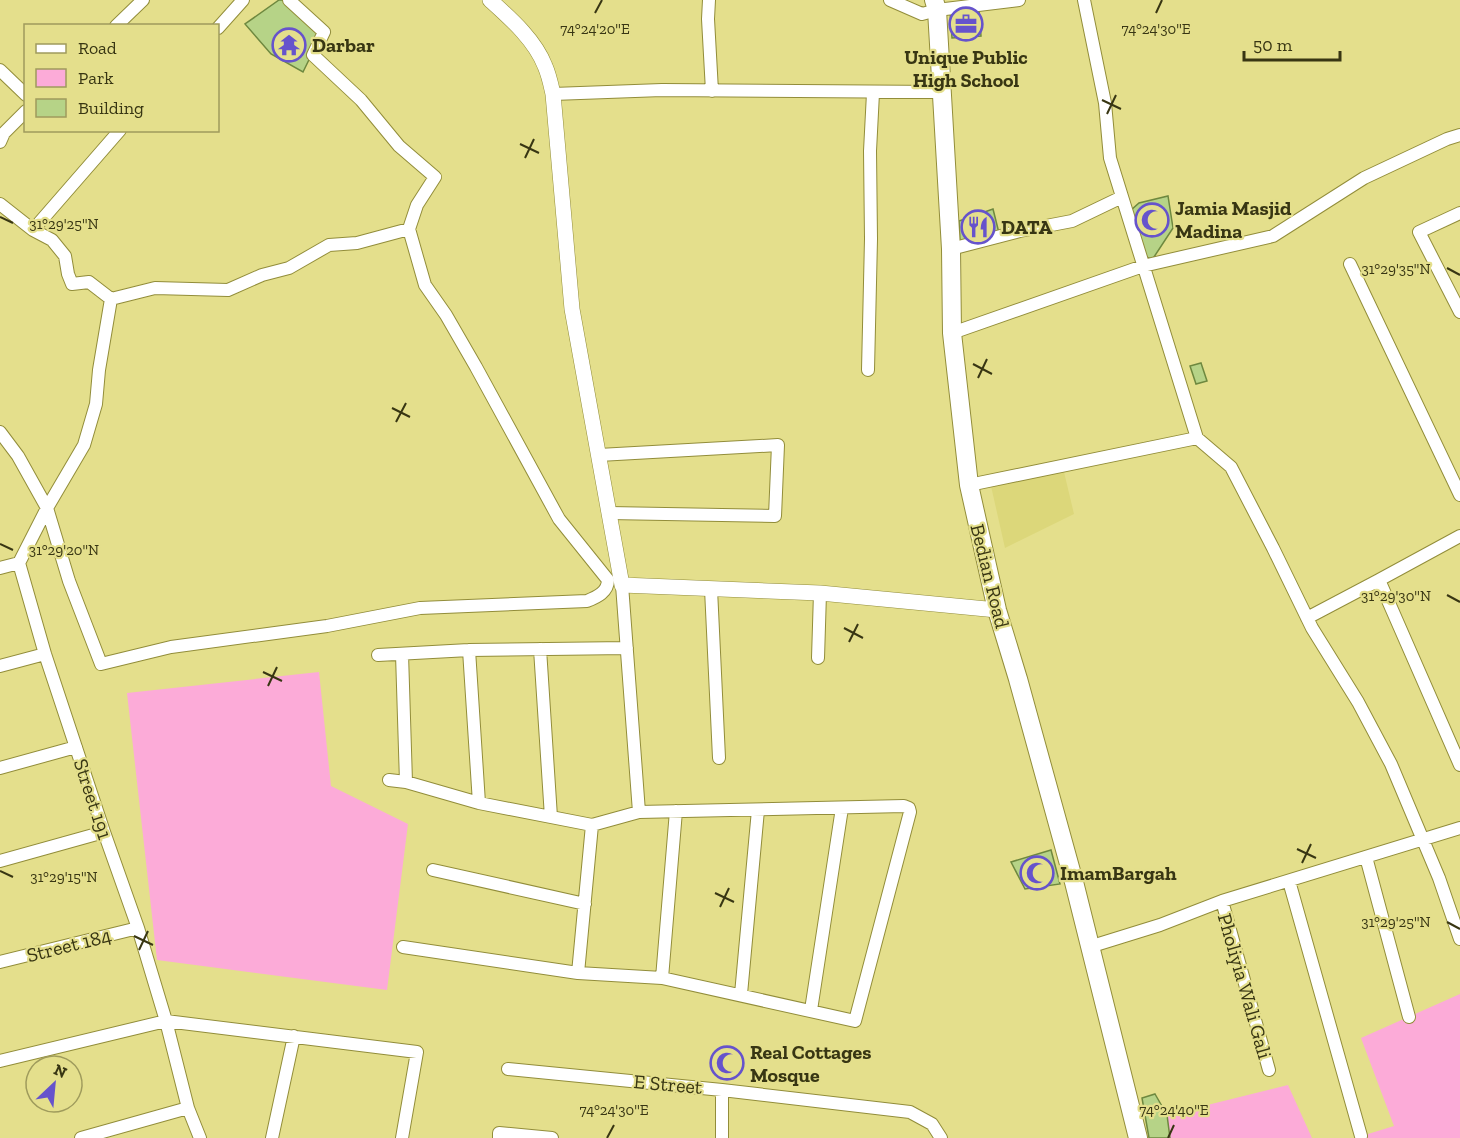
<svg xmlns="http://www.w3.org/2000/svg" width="1460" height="1138" viewBox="0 0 1460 1138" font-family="'Zilla Slab',serif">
	<rect width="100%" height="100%" fill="#e4df8c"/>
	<!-- built -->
	<path fill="#dcd77a" d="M1064 472 1074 514 1005 548 991 486Z"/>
	<!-- green -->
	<path fill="#fcabd8" d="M319 672 331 786 408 824 387 990 157 960 127 693Z
		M1460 994V1138H1355L1394 1126 1361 1038Z
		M1288 1085 1312 1138H1170L1167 1115Z"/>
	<!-- building -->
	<path fill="#b6d387" stroke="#6e883f" stroke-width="1.5" d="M279 0H284L321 35 303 72 271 54 245 24Z
		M979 9 981 36 952 38 950 12Z
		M1168 196 1173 228 1152 260 1145 256 1130 211 1139 203Z
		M993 209 999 233 960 243 959 221Z
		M1201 363 1207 381 1196 384 1190 366Z
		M1051 850 1060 884 1025 889 1011 862Z
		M1155 1094 1167 1115 1170 1138H1149L1142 1098Z"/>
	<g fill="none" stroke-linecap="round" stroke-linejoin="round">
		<!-- minor casing -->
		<g stroke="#928d3a" stroke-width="14">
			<path id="minor" d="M709 0 708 19 712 91
				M890 0 922 14 937 10 1019 0
				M116 26 143 0
				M218 28 243 0
				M0 70 26 95
				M553 94 662 90 941 92
				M0 142 4 133 26 111
				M0 204 33 230 52 240 65 256 68 274 72 284 89 282 111 299
				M1460 213 1419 232 1460 312
				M33 230 120 130
				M951 249 1020 231 1072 221 1122 197
				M1350 264 1460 495
				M111 299 155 288 228 290 262 275 289 268 329 245 357 243 409 229
				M952 333 1143 266 1273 236 1364 178 1447 139 1460 135
				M868 370 871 239 870 151 873 93
				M0 432 18 456 47 508 69 581 101 664 171 647 327 626 420 608 587 601C597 597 608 592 608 580L559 519 476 367 446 315 425 285 409 229 417 205 435 177 399 146 361 100 313 55 324 32 289 0
				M1197 438 1231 467 1273 548 1312 628 1358 702 1391 764 1439 878 1460 939
				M599 455 778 445 775 516 609 513
				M969 485 1197 438 1110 158 1105 103 1084 0
				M19 563 45 654 104 832 138 928 166 1021 188 1108 200 1138
				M19 563 47 508 84 445 96 404 99 370 111 299
				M0 568 19 563
				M1379 580 1460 536
				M622 585 639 812
				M711 589 719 758
				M1307 618 1379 580 1460 765
				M540 649 551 817
				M469 650 479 803
				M402 654 406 782
				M378 655 469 650 627 648
				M818 658 820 593
				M0 666 45 654
				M0 768 76 747
				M389 780 406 782 479 803 592 825 639 812 904 806 909 808 910 812 855 1021 662 978 578 973 403 947
				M1366 857 1409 1017
				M0 861 104 832
				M433 870 585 904
				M1289 881 1361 1136
				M1222 901 1269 1070
				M1089 947 1160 925 1222 901 1460 828
				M0 962 138 928
				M578 973 592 825
				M662 978 676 811
				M741 994 758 810
				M811 1010 842 808
				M0 1061 166 1021 417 1052 402 1138
				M508 1069 722 1090 910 1112 932 1124 941 1138
				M81 1138 188 1108
				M272 1138 294 1036
				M499 1138V1133L552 1138
				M722 1138V1090"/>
		</g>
		<!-- tertiary casing -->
		<g stroke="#928d3a" stroke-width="16">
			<path id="tertiary" d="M490 0C511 19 535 40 545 66 549 75 551 85 553 94L572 309 622 585 820 593 997 610"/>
		</g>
		<!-- secondary casing -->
		<g stroke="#928d3a" stroke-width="20">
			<path id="secondary" d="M934 0 937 10 951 249 952 333 969 485 997 610 1018 679 1074 882 1138 1138"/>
		</g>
		<!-- minor -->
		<use href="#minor" stroke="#fff" stroke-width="12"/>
		<!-- tertiary -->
		<use href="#tertiary" stroke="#fff" stroke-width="15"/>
		<!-- secondary -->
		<use href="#secondary" stroke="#fff" stroke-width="18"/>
	</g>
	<!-- ticks -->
	<path fill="none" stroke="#383613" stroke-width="2" d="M595 13 602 0M1156 13 1162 0M1102 100 1121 109M1107 114 1116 95M520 144 539 153M525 158 534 139M0 217 13 223M1447 268 1460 275M973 364 992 374M978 378 987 359M392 408 410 417M396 422 406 403M0 544 13 550M1447 595 1460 602M844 628 863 638M849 642 858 624M263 672 282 681M268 686 277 667M1297 849 1316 858M1302 863 1311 844M0 871 13 877M715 893 734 902M720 907 729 888M1447 922 1460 929M134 936 153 945M139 950 148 931M607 1138 614 1125M1168 1138 1174 1125"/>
	<!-- icons -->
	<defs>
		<g id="office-ring" transform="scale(1.725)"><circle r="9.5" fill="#e4df8c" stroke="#6653cc" stroke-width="1.5"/><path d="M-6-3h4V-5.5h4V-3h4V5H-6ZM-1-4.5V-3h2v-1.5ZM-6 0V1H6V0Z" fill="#6653cc"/></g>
		<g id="temple-ring" transform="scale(1.725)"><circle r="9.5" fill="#e4df8c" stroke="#6653cc" stroke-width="1.5"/><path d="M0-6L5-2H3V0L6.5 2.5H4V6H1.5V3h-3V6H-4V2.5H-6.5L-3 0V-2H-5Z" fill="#6653cc"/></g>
		<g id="mosque-ring" transform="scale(1.725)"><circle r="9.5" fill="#e4df8c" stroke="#6653cc" stroke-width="1.5"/><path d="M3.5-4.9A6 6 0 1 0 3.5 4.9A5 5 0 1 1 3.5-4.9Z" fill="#6653cc"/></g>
		<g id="restaurant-ring" transform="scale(1.725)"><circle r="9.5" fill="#e4df8c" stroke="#6653cc" stroke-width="1.5"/><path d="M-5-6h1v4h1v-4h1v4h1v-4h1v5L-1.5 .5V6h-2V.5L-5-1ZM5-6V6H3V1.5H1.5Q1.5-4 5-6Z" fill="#6653cc"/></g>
	</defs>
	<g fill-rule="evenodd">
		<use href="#office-ring" x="966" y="24"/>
		<use href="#temple-ring" x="289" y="45"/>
		<use href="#mosque-ring" x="1152" y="220"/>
		<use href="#restaurant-ring" x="978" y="227"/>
		<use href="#mosque-ring" x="1037" y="873"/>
		<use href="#mosque-ring" x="727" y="1063"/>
	</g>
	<g text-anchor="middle" stroke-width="4.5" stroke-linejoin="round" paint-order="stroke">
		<!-- poi labels -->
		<g font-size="20" font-weight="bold" fill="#383613" stroke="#e4df8c" text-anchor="start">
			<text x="312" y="52">Darbar</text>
			<text x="966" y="64" text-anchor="middle">Unique Public<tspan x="966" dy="23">High School</tspan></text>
			<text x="1175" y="215">Jamia Masjid<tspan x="1175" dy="23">Madina</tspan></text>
			<text x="1001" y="234">DATA</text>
			<text x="1060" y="880">ImamBargah</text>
			<text x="750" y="1059">Real Cottages<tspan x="750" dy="23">Mosque</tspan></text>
		</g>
		<!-- street labels -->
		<g font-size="20" fill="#383613" stroke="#e4df8c">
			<text transform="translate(990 576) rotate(76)" y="7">Bedian Road</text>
			<text transform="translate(93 799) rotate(72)" y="7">Street 191</text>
			<text transform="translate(69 945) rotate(-14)" y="7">Street 184</text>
			<text transform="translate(1245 986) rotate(74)" y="7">Pholiyia Wali Gali</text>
			<text transform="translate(668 1084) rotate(5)" y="7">E Street</text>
		</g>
	</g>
	<g font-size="15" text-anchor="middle" fill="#383613" stroke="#e4df8c" stroke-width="4.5" stroke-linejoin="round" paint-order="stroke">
		<text x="595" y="34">74°24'20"E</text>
		<text x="1156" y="34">74°24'30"E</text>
		<text x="64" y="229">31°29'25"N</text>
		<text x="1396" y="274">31°29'35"N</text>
		<text x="64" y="555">31°29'20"N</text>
		<text x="1396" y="601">31°29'30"N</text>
		<text x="64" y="882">31°29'15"N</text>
		<text x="1396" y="927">31°29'25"N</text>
		<text x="614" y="1115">74°24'30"E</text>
		<text x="1174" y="1115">74°24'40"E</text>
	</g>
	<!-- legend -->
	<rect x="24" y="24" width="195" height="108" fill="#e4df8c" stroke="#9f9b5c" stroke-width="1.5"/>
	<rect x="36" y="44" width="30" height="9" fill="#ffffff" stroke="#9f9b5c" stroke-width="1.5"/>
	<text x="78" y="54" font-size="18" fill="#383613">Road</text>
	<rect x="36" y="69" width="30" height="18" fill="#fcabd8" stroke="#9f9b5c" stroke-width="1.5"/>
	<text x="78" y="84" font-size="18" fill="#383613">Park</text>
	<rect x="36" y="99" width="30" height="18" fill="#b6d387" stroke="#9f9b5c" stroke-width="1.5"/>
	<text x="78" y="114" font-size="18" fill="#383613">Building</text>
	<!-- north arrow -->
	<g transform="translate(54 1084) rotate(26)"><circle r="28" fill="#e4df8c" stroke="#9f9b5c" stroke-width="1.5"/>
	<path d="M0-4.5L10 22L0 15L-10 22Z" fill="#6653cc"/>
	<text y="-9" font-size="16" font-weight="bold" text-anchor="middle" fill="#383613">N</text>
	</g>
	<!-- scale -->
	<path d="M1244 51v9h96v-9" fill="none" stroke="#383613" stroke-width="3"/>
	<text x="1253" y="51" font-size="18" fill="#383613" stroke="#e4df8c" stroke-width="4.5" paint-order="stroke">50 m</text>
</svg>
